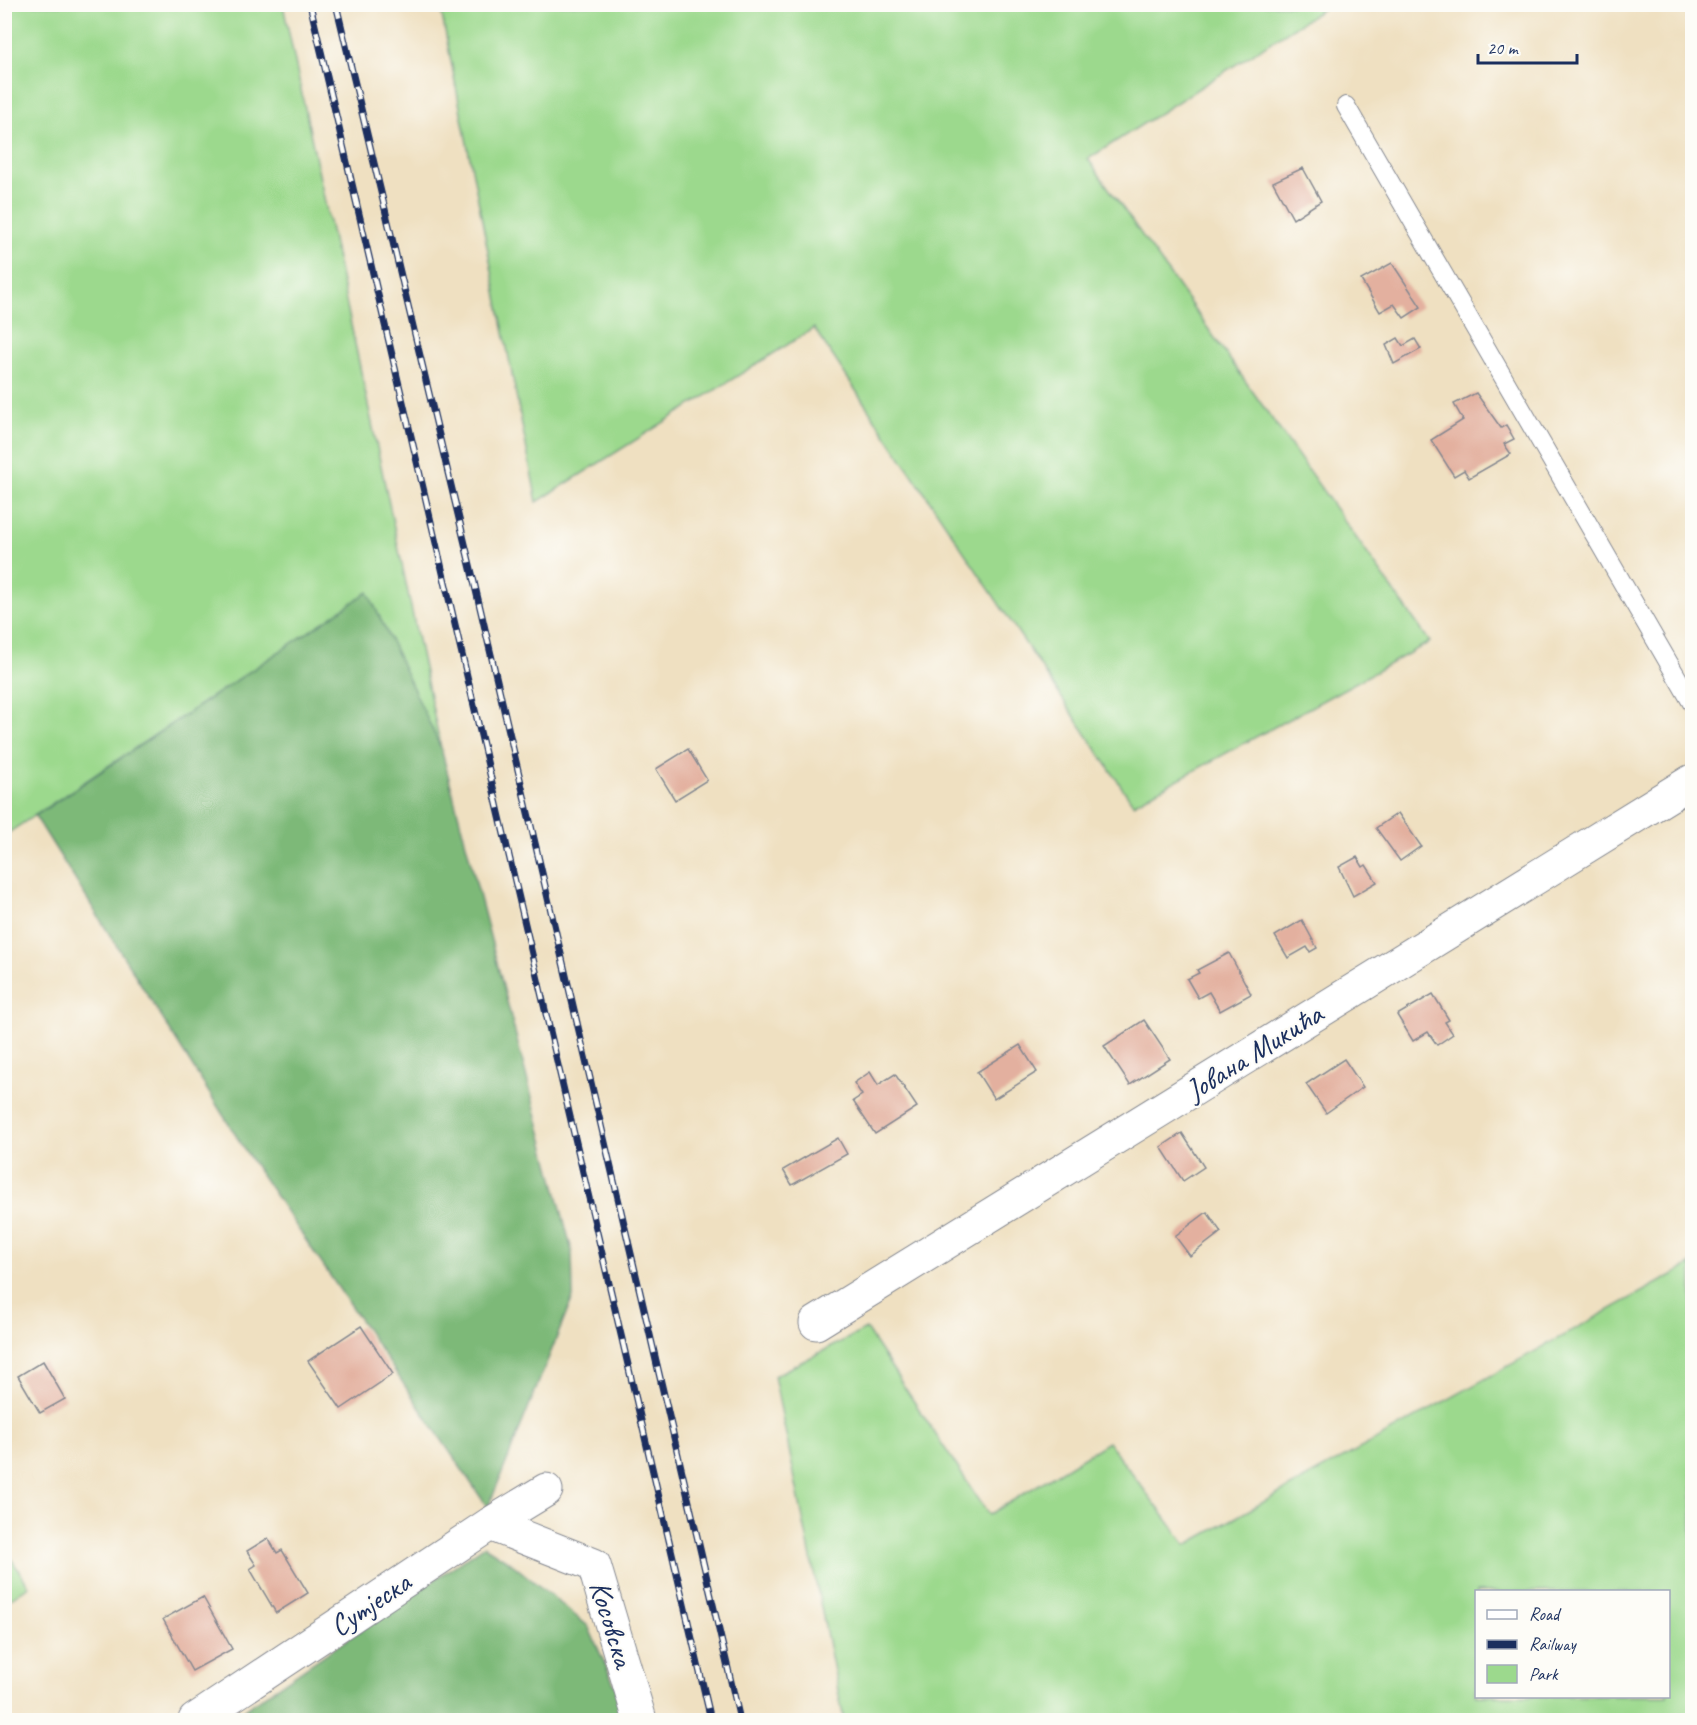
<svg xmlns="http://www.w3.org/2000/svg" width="1697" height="1725" viewBox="0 0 1697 1725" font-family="Caveat,sans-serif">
	<rect width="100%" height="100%" fill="#fdfcf7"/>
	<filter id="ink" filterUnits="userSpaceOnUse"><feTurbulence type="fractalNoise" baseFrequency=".0167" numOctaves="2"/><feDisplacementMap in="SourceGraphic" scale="12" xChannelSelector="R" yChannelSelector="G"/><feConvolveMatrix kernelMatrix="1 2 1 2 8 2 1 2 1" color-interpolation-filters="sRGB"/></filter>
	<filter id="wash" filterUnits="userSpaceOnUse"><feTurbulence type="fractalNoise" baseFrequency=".008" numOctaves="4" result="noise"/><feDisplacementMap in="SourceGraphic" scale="24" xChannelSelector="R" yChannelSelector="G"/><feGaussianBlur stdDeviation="1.35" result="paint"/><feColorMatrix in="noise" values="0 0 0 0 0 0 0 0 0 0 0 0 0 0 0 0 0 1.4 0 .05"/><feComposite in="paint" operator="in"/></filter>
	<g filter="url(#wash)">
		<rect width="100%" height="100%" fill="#efe0c1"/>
		<!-- green -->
		<path fill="#9cd98d" stroke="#5c8476" stroke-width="1.5" fill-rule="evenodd" d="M5 5H283L441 748 367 593 5 835Z
			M440 5H1329L1088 159 1430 642 1133 804 814 328 537 502Z
			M1692 1264V1720H844L774 1376 866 1329 989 1515 1108 1442 1186 1545ZM1476 1592H1668V1696H1476Z
			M4 1548 29 1586 5 1602H4Z"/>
		<!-- forest -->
		<path fill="#7db978" stroke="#4c746b" stroke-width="1.5" d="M368 592 441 748 572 1251 573 1297 488 1508 252 1161 35 816Z
			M484 1546 511 1563 588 1626 630 1720H229Z"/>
		<g id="blocks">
			<!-- building -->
			<path fill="#e3b09f" d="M1303 168 1321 201 1293 219 1273 182Z
				M1392 263 1421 307 1404 318 1394 304 1380 312 1361 280Z
				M1398 338 1403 346 1415 339 1421 349 1394 364 1386 345Z
				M1476 393 1501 428 1506 425 1514 439 1504 444 1511 454 1469 478 1464 470 1454 476 1431 440 1463 420 1454 404Z
				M688 749 707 780 675 800 656 769Z
				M1398 813 1421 846 1400 861 1376 828Z
				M1357 857 1363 867 1366 865 1377 882 1353 896 1339 867Z
				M1302 920 1317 948 1310 952 1307 947 1288 958 1275 936Z
				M1229 953 1251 994 1220 1011 1209 992 1198 998 1187 979 1199 973 1197 970Z
				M1433 994 1449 1020 1445 1022 1453 1034 1437 1045 1428 1032 1413 1041 1397 1015Z
				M1144 1020 1170 1059 1130 1085 1104 1046Z
				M1020 1045 1037 1072 994 1099 977 1072Z
				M1344 1059 1363 1087 1326 1113 1306 1084Z
				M870 1072 878 1085 895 1074 917 1107 875 1134 853 1101 862 1095 854 1083Z
				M1182 1133 1204 1167 1183 1181 1161 1147Z
				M838 1138 847 1154 792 1185 783 1170Z
				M1207 1212 1221 1232 1190 1256 1175 1236Z
				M361 1326 393 1374 341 1409 308 1361Z
				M43 1361 65 1399 40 1413 18 1376Z
				M268 1538 277 1553 282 1550 308 1593 276 1613 250 1569 256 1565 247 1551Z
				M203 1597 232 1649 192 1671 163 1619Z"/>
		</g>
	</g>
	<g filter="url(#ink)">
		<use href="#blocks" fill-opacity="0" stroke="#858890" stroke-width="1.5"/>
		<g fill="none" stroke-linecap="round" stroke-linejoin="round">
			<!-- service casing -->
			<g stroke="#858890" stroke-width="20">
				<path id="service" d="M1346 106 1692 703"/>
			</g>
			<!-- minor casing -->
			<g stroke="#858890" stroke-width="35">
				<path id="minor" d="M816 1323 1692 781
					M490 1524 594 1565 640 1720
					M195 1720 490 1524 546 1490"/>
			</g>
			<!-- service -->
			<use href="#service" stroke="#fff" stroke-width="18"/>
			<!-- minor -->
			<use href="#minor" stroke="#fff" stroke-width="33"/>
			<!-- rail casing -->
			<g stroke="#1b2f5e" stroke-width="7">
				<path id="rail" d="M310 4 711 1720
					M336 4 471 569 740 1720"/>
			</g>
			<!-- rail -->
			<use href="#rail" stroke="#fdfcf7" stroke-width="4.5" stroke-dasharray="14" stroke-linecap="butt"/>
		</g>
	</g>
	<g text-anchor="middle" stroke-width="4.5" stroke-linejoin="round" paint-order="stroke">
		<!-- street labels -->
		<g font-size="30" fill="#1b2f5e" stroke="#fdfcf7">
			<text transform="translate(1254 1052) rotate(-32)" y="10">Јована Микића</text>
			<text transform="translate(370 1604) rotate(-34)" y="10">Сутјеска</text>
			<text transform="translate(612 1624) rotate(73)" y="10">Косовска</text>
		</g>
	</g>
	<!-- margin -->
	<rect width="1697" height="1725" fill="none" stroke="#fdfcf7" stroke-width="24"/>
	<!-- legend -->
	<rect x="1475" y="1590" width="195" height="108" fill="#fdfcf7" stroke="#a3aaba" stroke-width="1.5"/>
	<rect x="1487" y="1610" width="30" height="9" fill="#ffffff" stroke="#a3aaba" stroke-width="1.5"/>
	<text x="1529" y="1620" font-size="18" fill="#1b2f5e">Road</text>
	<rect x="1487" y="1640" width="30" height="9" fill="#1b2f5e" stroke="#a3aaba" stroke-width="1.5"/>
	<text x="1529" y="1650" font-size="18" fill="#1b2f5e">Railway</text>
	<rect x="1487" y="1665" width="30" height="18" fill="#9cd98d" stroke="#a3aaba" stroke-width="1.5"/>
	<text x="1529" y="1680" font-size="18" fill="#1b2f5e">Park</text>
	<!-- scale -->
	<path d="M1478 54v9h99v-9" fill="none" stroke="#1b2f5e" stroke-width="3"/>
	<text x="1487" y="54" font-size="18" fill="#1b2f5e" stroke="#fdfcf7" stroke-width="4.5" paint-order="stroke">20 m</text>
</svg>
